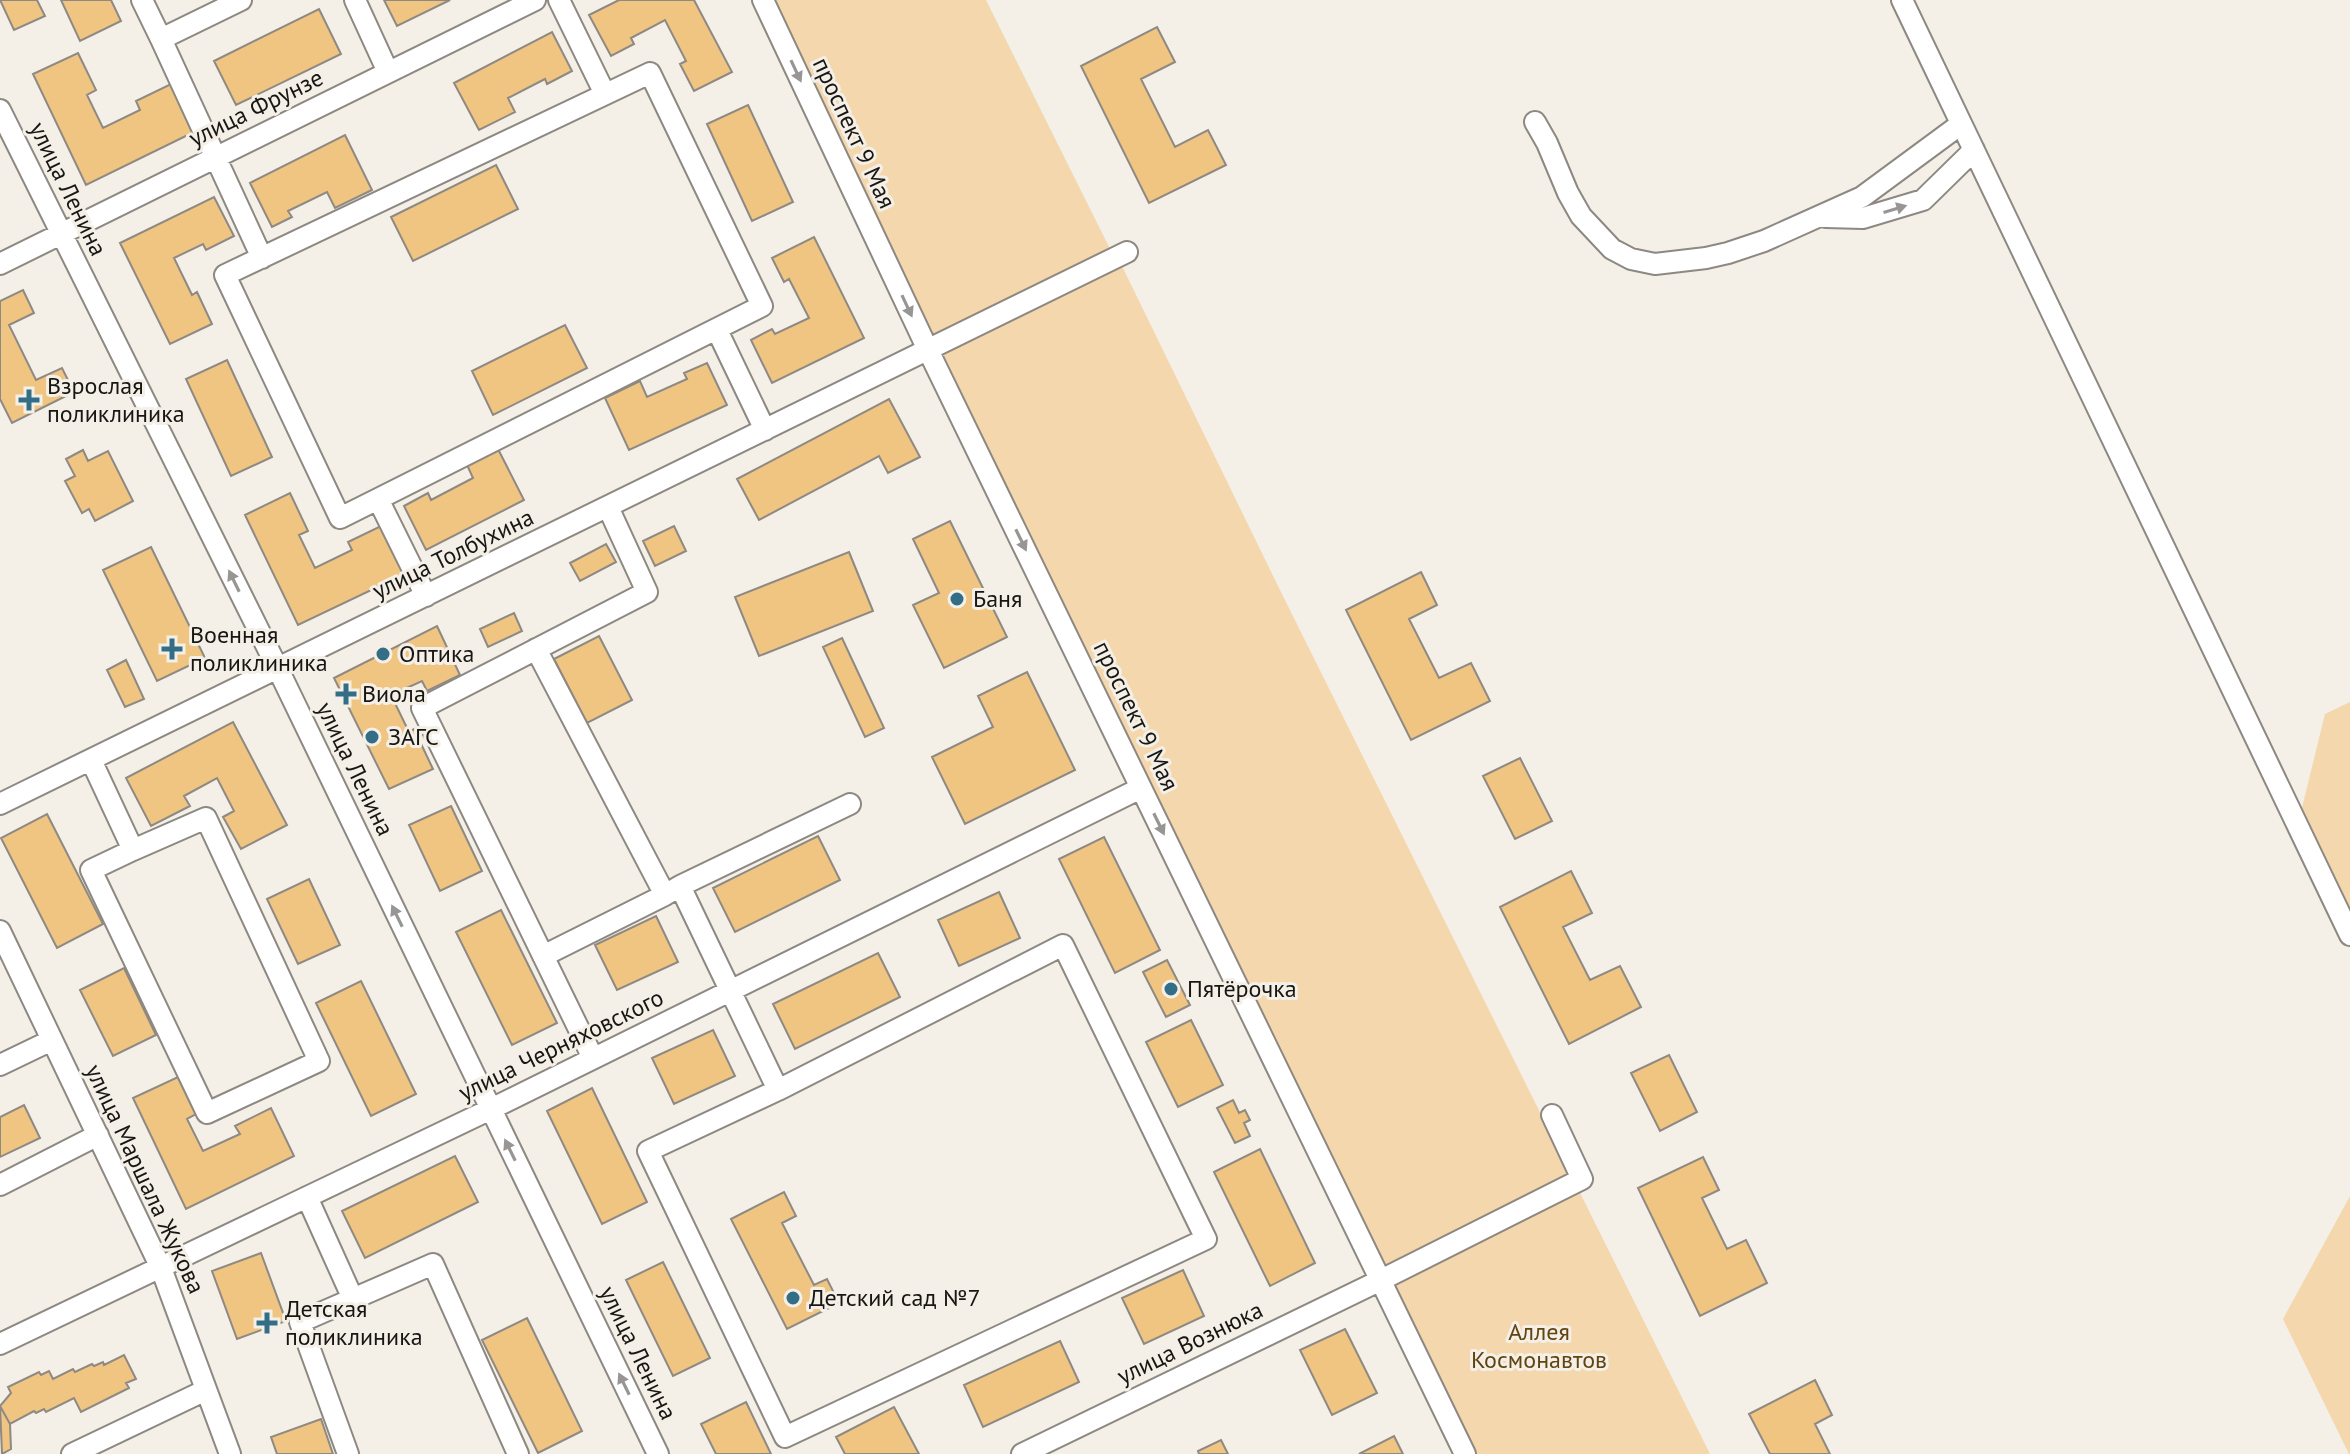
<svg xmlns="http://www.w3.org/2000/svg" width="2350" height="1454" viewBox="0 0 2350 1454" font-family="'PT Sans',sans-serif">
	<rect width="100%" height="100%" fill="#f4efe7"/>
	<!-- green -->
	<path fill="#f4d7ac" d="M767 0H986L1118 265 1121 264 1276 582 1710 1454H1476Z
		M2350 702V915L2300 816 2325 714Z
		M2350 1196V1454H2349L2283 1319Z"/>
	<!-- building -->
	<path fill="#f0c481" stroke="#8e8982" stroke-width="2" d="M0 0H37L45 16 14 30Z
		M61 0H111L121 21 80 41Z
		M384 0H450L397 26Z
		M619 0H694L732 72 694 91 680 64 686 61 665 20 631 38 634 44 611 56 589 15Z
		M319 9 341 54 236 105 214 61Z
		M1157 27 1175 62 1141 79 1175 147 1208 130 1226 165 1149 203 1081 66Z
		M552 32 572 71 547 84 545 79 508 98 515 112 479 130 454 83Z
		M78 53 96 90 87 95 103 128 140 110 136 101 171 84 194 132 86 185 33 74Z
		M748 105 793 202 752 221 707 124Z
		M345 135 372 190 335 208 327 192 288 211 292 217 272 227 250 183Z
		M496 165 518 209 413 261 391 217Z
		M214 197 234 236 206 250 203 244 174 258 192 295 197 292 212 324 170 344 120 243Z
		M814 237 864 338 772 383 751 340 772 329 775 334 809 318 789 279 784 282 772 258Z
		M23 290 34 313 9 325 36 380 62 368 74 392 12 423 0 399V301Z
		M565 325 587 368 493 415 472 371Z
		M227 360 272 457 231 476 186 379Z
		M707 363 727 405 629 450 605 398 640 381 647 397 687 379 684 373Z
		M889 399 920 457 888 473 879 456 759 520 737 479Z
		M498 449 524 500 426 550 404 506 428 493 431 500 473 478 467 465Z
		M83 450 88 461 108 451 133 501 95 521 89 509 82 513 65 481 75 476 66 459Z
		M290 493 308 531 299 535 315 568 352 550 348 542 383 525 407 573 298 625 245 515Z
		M950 521 1007 637 944 668 913 605 939 593 913 539Z
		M674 526 686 551 655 566 643 541Z
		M606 544 616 562 580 581 570 563Z
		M151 547 205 658 157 681 103 570Z
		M849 552 873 611 759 656 735 597Z
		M1421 572 1437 605 1409 619 1439 678 1471 663 1490 701 1411 740 1346 610Z
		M514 613 522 631 488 647 480 629Z
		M437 626 460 675 427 691 422 681 391 695 409 732 414 729 433 769 389 789 334 678Z
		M599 636 632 700 587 723 554 659Z
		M842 638 884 728 865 737 823 647Z
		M126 660 144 699 125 707 107 670Z
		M1027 672 1075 770 965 824 932 757 993 727 978 696Z
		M233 722 287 825 241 849 223 817 234 811 217 778 184 796 190 806 151 826 126 778Z
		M1520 758 1552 821 1515 839 1483 776Z
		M451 806 482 871 440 891 409 825Z
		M47 814 103 924 57 948 1 838Z
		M818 836 840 880 735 932 713 888Z
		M1104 837 1160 950 1115 973 1059 859Z
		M1571 871 1592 913 1563 927 1590 980 1620 966 1641 1007 1569 1044 1500 907Z
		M309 879 340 945 298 964 267 899Z
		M999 892 1020 938 959 966 938 920Z
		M501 910 557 1023 512 1045 456 932Z
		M656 916 678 962 617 990 595 945Z
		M878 953 900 997 795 1049 773 1004Z
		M1167 960 1190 1005 1166 1017 1143 972Z
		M124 968 156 1035 113 1056 80 990Z
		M361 981 416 1094 371 1116 316 1003Z
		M1191 1020 1223 1085 1178 1107 1146 1042Z
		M713 1030 735 1076 674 1104 652 1058Z
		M1669 1055 1697 1112 1660 1131 1631 1073Z
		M178 1077 196 1114 187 1119 203 1151 240 1134 235 1126 271 1108 294 1156 186 1209 133 1098Z
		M592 1088 647 1202 602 1224 547 1111Z
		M1233 1100 1239 1113 1245 1110 1250 1120 1244 1123 1250 1136 1235 1143 1217 1108Z
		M24 1105 40 1138 0 1157V1117Z
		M1260 1149 1315 1263 1270 1286 1214 1172Z
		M455 1156 478 1202 365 1258 342 1211Z
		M1703 1157 1719 1190 1702 1198 1727 1249 1746 1240 1767 1283 1700 1316 1638 1188Z
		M784 1192 796 1216 782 1223 814 1285 827 1279 839 1303 787 1329 731 1219Z
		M261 1253 286 1321 237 1339 212 1271Z
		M663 1262 710 1358 673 1376 626 1280Z
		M1183 1270 1204 1316 1144 1344 1122 1298Z
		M527 1318 582 1431 538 1453 482 1340Z
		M1345 1329 1377 1393 1332 1415 1300 1350Z
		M1060 1341 1079 1382 983 1427 964 1385Z
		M124 1355 136 1379 126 1383 129 1388 81 1412 74 1398 46 1412 44 1409 36 1413 34 1411 10 1424 0 1406 11 1393 8 1387 39 1372 41 1375 49 1371 53 1379 73 1369 75 1372 92 1364 94 1366 103 1362 104 1365Z
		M1815 1380 1832 1415 1815 1424 1830 1454H1770L1749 1414Z
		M746 1402 771 1454H716L701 1424Z
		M0 1406 10 1424 11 1449 2 1454Z
		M894 1407 919 1454H845L836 1437Z
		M321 1419 333 1454H277L271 1437Z
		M1394 1436 1403 1454H1359Z
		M1221 1440 1228 1454H1199L1198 1451Z"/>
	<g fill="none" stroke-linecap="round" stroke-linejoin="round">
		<!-- minor casing -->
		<g stroke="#8d8881" stroke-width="24">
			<path id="minor" d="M142 0 161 39 241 0
				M355 0 388 72
				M559 0 605 94
				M763 0 928 350 1465 1454
				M1902 0 2350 935
				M161 39 262 258
				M0 110 278 669 658 1454
				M1535 122 1547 143 1568 193 1581 216 1612 249 1631 259 1655 264 1706 258 1728 253 1764 241 1862 197 1961 124
				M1826 217 1863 218 1923 200 1974 150
				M0 264 535 0
				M717 330 765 430
				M378 499 762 306 650 73 225 275 340 518 378 499 426 596
				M536 649 665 895 680 886 778 1090 648 1151 785 1437 1206 1239 1063 945 778 1090
				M91 760 133 850 91 870 207 1113 319 1061 206 818 133 850
				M0 804 1127 252
				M680 886 850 804
				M0 931 161 1268 230 1454
				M543 956 665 895
				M593 1058 422 708 647 592 608 507
				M0 1065 52 1040
				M0 1185 98 1135
				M307 1197 353 1299
				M0 1344 491 1109 1141 788
				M72 1454 206 1390
				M348 1454 300 1322 433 1264 518 1454
				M1022 1454 1381 1280 1582 1179 1552 1115"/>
		</g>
		<!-- minor -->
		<use href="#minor" stroke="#fff" stroke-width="20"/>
	</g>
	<!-- one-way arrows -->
	<defs><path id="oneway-solid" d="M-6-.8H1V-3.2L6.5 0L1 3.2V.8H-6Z" transform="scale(2)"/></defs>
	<g fill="#979695">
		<use href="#oneway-solid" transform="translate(796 71) rotate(65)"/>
		<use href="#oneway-solid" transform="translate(1895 209) rotate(-17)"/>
		<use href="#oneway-solid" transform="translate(907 306) rotate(65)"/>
		<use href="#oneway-solid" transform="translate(1021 540) rotate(64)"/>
		<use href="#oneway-solid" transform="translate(234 581) rotate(-116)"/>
		<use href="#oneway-solid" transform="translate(1159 824) rotate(64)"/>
		<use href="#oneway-solid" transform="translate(397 916) rotate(-116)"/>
		<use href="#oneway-solid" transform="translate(510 1150) rotate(-116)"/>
		<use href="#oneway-solid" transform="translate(624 1384) rotate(-116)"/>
	</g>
	<!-- markers -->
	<g fill="#336e86" stroke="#f4efe7" stroke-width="3">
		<path d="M25 388h8v8h8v8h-8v8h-8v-8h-8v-8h8z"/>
		<circle cx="957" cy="599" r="8"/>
		<path d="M168 637h8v8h8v8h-8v8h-8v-8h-8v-8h8z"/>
		<circle cx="383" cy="654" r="8"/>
		<path d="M342 682h8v8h8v8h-8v8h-8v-8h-8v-8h8z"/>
		<circle cx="372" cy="737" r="8"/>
		<circle cx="1171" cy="989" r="8"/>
		<circle cx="793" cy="1298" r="8"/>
		<path d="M263 1311h8v8h8v8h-8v8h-8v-8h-8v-8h8z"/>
	</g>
	<g text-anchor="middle" stroke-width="6" stroke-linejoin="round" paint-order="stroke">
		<!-- street labels -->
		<g font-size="24" fill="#181613" stroke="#f4efe7">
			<text transform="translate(256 108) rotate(-26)" y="8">улица Фрунзе</text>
			<text transform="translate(854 133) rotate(65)" y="8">проспект 9 Мая</text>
			<text transform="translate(68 189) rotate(64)" y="8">улица Ленина</text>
			<text transform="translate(453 554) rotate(-26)" y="8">улица Толбухина</text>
			<text transform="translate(1136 716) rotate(64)" y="8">проспект 9 Мая</text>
			<text transform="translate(355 769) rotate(64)" y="8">улица Ленина</text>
			<text transform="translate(561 1045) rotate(-26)" y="8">улица Черняховского</text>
			<text transform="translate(145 1179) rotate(65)" y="8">улица Маршала Жукова</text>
			<text transform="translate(1190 1343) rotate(-26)" y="8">улица Вознюка</text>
			<text transform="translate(638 1353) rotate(64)" y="8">улица Ленина</text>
		</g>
		<!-- poi labels -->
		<g font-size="24" fill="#181613" stroke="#f4efe7" text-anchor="start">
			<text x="47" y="394">Взрослая<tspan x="47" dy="28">поликлиника</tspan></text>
			<text x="973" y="607">Баня</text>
			<text x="190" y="643">Военная<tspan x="190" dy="28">поликлиника</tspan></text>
			<text x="399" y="662">Оптика</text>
			<text x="362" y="702">Виола</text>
			<text x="388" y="745">ЗАГС</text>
			<text x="1187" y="997">Пятёрочка</text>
			<text x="809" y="1306">Детский сад №7</text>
			<text x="285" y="1317">Детская<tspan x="285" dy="28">поликлиника</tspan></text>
		</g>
		<!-- park labels -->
		<g font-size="24" fill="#614410" stroke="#f4efe7">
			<text x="1539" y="1340">Аллея<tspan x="1539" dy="28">Космонавтов</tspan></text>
		</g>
	</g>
</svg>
